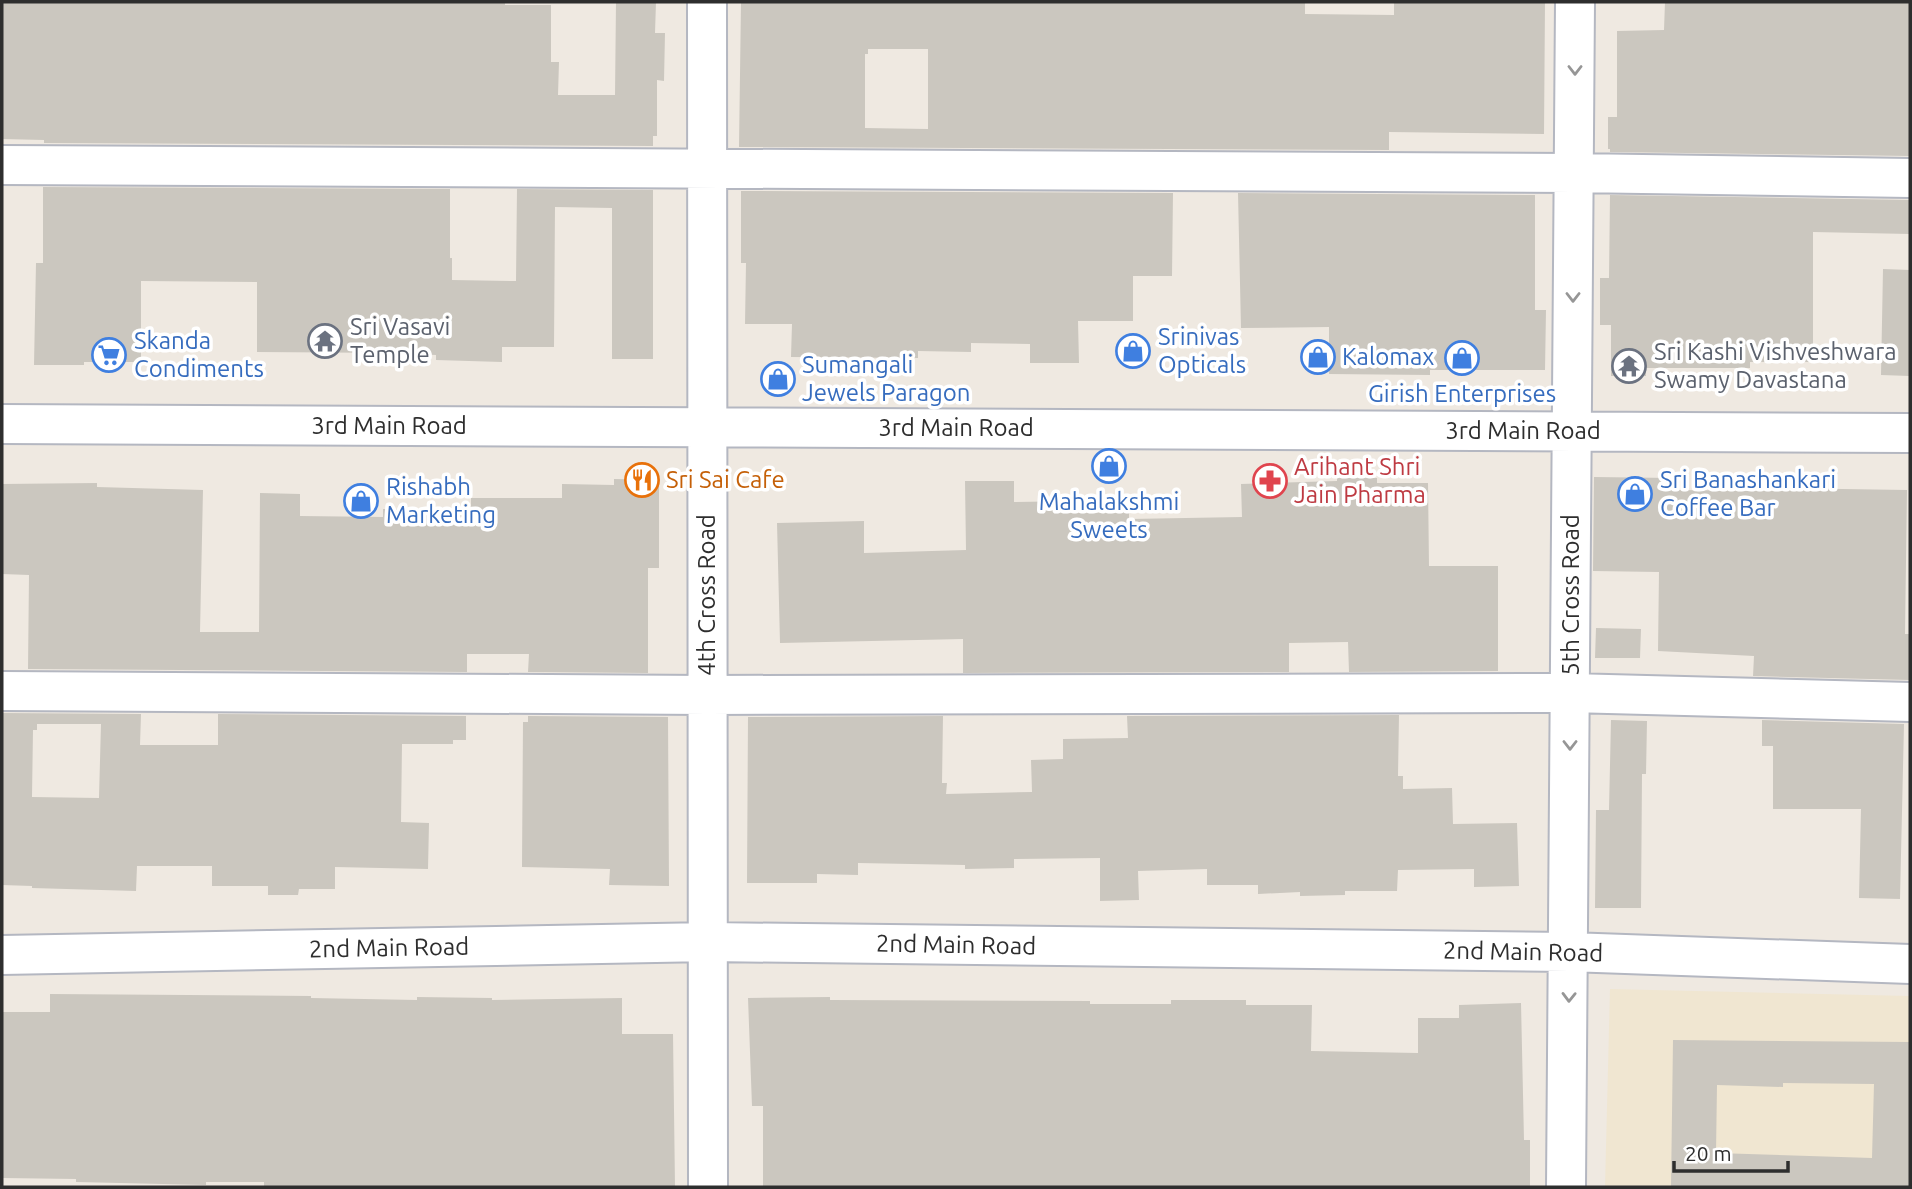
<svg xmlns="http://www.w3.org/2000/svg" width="1912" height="1189" viewBox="0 0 1912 1189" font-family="Ubuntu,sans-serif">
	<rect width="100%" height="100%" fill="#efe9e1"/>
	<!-- education -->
	<path fill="#f0e6d1" d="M1610 989 1910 996V1187H1605Z"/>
	<!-- building -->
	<path fill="#cbc7bf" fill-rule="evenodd" d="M2 2H505V5H551V62H559L558 95H615L616 2H656L655 33H665L664 81 657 80V136H653V146L44 143V140L2 139Z
		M741 2H1305V14L1394 15V2H1545L1544 134 1389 132V150L739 147ZM868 49H928V129L865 128V54H868Z
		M1665 2H1909L1910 156 1610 152V149H1608V117H1617V31L1664 30Z
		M43 187 450 189V258H452V280L516 281 517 189 653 190V359H612V208L555 207 554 347H502V362L436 360V355L399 353 257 352V282L141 281V362H84V365H34L36 263H43Z
		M741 191 1173 193 1172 276H1133V321H1078L1079 363H1030V344L971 343V352L918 351V358L791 357 792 324H745L746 263H741Z
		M1238 193 1535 195V310H1546L1545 370H1430V375L1329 374V327L1241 328Z
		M1610 195 1910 200V234L1813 232V362H1750V368H1646V376H1611V325H1600V278H1609Z
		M1883 269 1910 270V376L1881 375Z
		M1594 477 1672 478V490L1776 491V488L1907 490 1905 634H1910V680L1753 676 1754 656 1658 651 1659 572 1593 571Z
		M1337 478H1377V483H1428L1429 566H1498V671L1349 672 1348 642 1289 643V672L963 673V639L780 643 777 523 864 521V553L966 550 965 481H1014V502L1076 501 1077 513 1129 512V519L1242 517 1241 484 1337 481Z
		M614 479 659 480V568H648V673L528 672 529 654H467V672L28 669 29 575 2 574V484L97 483V487L203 490 200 632H259L260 493 300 494V516L383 517V509L471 510V498H562V484L614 485Z
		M1596 628 1641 629 1640 658H1595Z
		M2 713 141 714 140 745H218V714L466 716V740H453V744H402L401 822 429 823 428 869 335 867V889H299L298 895H268V886H212V866H137L136 891 32 888V886L2 885ZM37 724H101L99 798 32 797 33 730H37Z
		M1399 715 1398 776H1403V789L1452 788 1453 824 1517 823 1519 886 1474 887V869L1398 870 1397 891H1345V895L1300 896V892L1258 894V885H1207V869L1138 871 1139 900 1100 901V858L1014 859V868L965 869V865L858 863V875L817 874V883H747L748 717 943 716 942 783H947L946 794 1032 792 1031 760 1063 759V739L1128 738 1127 716Z
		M528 716 668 717 669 886 609 885 610 869 522 867 523 722H528Z
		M1611 720 1647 721 1646 774H1642L1641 908H1595L1596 810H1609Z
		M1762 720 1904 724 1900 899 1859 898 1861 809H1773V746H1762Z
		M50 994 311 996V998L417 1000V997L492 998V1000L622 998V1034H673L675 1187 264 1186V1182H206V1185L76 1182V1179L2 1178V1012H50Z
		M830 997V1000L1090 1001V1004H1171V1000H1246V1005H1312L1311 1051 1418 1053V1018H1459V1005L1521 1003 1524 1140H1530V1187H763V1106H752L748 998Z
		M1673 1040 1910 1042V1187H1671ZM1783 1083 1874 1084 1872 1158 1716 1153 1717 1085 1783 1087Z"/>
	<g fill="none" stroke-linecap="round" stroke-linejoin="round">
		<!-- minor casing -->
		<g stroke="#b4b7c1" stroke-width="42">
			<path id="minor" d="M707 2 708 1187
				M2 165 1574 173 1910 178
				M2 424 1910 433
				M2 691 708 695 1570 693 1910 702
				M2 955 709 942 1569 952 1910 964
				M1566 1187 1575 2"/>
		</g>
		<!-- minor -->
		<use href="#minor" stroke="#fff" stroke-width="38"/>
	</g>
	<!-- one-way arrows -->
	<defs><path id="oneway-chevron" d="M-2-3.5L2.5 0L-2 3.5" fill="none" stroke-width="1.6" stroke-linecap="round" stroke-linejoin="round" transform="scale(1.75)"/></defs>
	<g stroke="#969696">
		<use href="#oneway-chevron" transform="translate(1575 70) rotate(90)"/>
		<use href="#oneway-chevron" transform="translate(1573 297) rotate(90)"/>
		<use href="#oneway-chevron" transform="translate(1570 745) rotate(90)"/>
		<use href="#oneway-chevron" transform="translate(1569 997) rotate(91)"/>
	</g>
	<!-- icons -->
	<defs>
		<g id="temple-ring" transform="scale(1.75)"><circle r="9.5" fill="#fff" stroke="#6b7280" stroke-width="1.5"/><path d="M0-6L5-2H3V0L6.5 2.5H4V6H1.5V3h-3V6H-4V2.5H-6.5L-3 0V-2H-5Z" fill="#6b7280"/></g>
		<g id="shop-ring" transform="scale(1.75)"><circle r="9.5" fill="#fff" stroke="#3f7fe0" stroke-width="1.5"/><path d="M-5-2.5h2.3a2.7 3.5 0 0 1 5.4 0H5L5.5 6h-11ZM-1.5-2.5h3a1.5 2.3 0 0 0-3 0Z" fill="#3f7fe0"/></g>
		<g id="supermarket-ring" transform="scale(1.75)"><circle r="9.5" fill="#fff" stroke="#3f7fe0" stroke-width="1.5"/><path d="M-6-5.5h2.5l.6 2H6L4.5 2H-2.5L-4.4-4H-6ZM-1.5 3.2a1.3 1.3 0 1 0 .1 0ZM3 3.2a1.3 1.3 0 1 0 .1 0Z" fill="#3f7fe0"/></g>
		<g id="restaurant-ring" transform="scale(1.75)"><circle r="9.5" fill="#fff" stroke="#e8710a" stroke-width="1.5"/><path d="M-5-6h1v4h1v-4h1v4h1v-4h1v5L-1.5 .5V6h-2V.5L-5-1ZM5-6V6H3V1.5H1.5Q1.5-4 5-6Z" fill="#e8710a"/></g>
		<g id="pharmacy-ring" transform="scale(1.75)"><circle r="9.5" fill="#fff" stroke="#e0444e" stroke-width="1.5"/><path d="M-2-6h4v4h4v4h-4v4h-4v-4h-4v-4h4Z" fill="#e0444e"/></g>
	</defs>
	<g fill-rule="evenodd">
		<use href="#temple-ring" x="325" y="341"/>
		<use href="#shop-ring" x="1133" y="351"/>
		<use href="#supermarket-ring" x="109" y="355"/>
		<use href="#shop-ring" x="1318" y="357"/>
		<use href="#shop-ring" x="1462" y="358"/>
		<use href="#temple-ring" x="1629" y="366"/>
		<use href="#shop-ring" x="778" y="379"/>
		<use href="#shop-ring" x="1109" y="466"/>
		<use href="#restaurant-ring" x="642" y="480"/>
		<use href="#pharmacy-ring" x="1270" y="481"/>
		<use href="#shop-ring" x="1635" y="494"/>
		<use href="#shop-ring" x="361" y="501"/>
	</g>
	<g text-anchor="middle" stroke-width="7" stroke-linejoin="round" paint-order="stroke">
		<!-- worship labels -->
		<g font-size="24" fill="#5b616d" stroke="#fff" text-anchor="start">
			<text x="350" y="335">Sri Vasavi<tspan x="350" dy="28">Temple</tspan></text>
			<text x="1654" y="360">Sri Kashi Vishveshwara<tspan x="1654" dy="28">Swamy Davastana</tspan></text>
		</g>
		<!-- shop labels -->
		<g font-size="24" fill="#366cbe" stroke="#fff" text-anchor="start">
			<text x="1158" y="345">Srinivas<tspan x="1158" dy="28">Opticals</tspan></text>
			<text x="134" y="349">Skanda<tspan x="134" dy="28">Condiments</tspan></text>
			<text x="1342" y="365">Kalomax</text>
			<text x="802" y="373">Sumangali<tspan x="802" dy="28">Jewels Paragon</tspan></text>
			<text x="1462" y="402" text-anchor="middle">Girish Enterprises</text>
			<text x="1660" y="488">Sri Banashankari<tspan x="1660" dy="28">Coffee Bar</tspan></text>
			<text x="386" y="495">Rishabh<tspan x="386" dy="28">Marketing</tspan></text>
			<text x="1109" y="510" text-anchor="middle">Mahalakshmi<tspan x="1109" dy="28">Sweets</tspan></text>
		</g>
		<!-- street labels -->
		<g font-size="24" fill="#2e2e2e" stroke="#fff">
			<text x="389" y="434">3rd Main Road</text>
			<text x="956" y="436">3rd Main Road</text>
			<text x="1523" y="439">3rd Main Road</text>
			<text transform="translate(707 595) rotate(-90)" y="8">4th Cross Road</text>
			<text transform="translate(1571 595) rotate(-90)" y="8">5th Cross Road</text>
			<text transform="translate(956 945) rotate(1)" y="8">2nd Main Road</text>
			<text transform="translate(389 948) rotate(-1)" y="8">2nd Main Road</text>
			<text transform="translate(1523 952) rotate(1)" y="8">2nd Main Road</text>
		</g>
		<!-- health labels -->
		<g font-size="24" fill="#be3a42" stroke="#fff" text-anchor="start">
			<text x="1294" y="475">Arihant Shri<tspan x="1294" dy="28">Jain Pharma</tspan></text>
		</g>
		<!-- food labels -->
		<g font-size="24" fill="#c56008" stroke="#fff" text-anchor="start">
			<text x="666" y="488">Sri Sai Cafe</text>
		</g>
	</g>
	<!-- border -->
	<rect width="1912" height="1189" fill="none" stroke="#2e2e2e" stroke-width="7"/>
	<!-- scale -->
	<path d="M1674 1161v10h114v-10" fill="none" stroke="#2e2e2e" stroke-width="3.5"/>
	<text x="1685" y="1161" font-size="21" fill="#2e2e2e" stroke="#ffffff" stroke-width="5" paint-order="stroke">20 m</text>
</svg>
